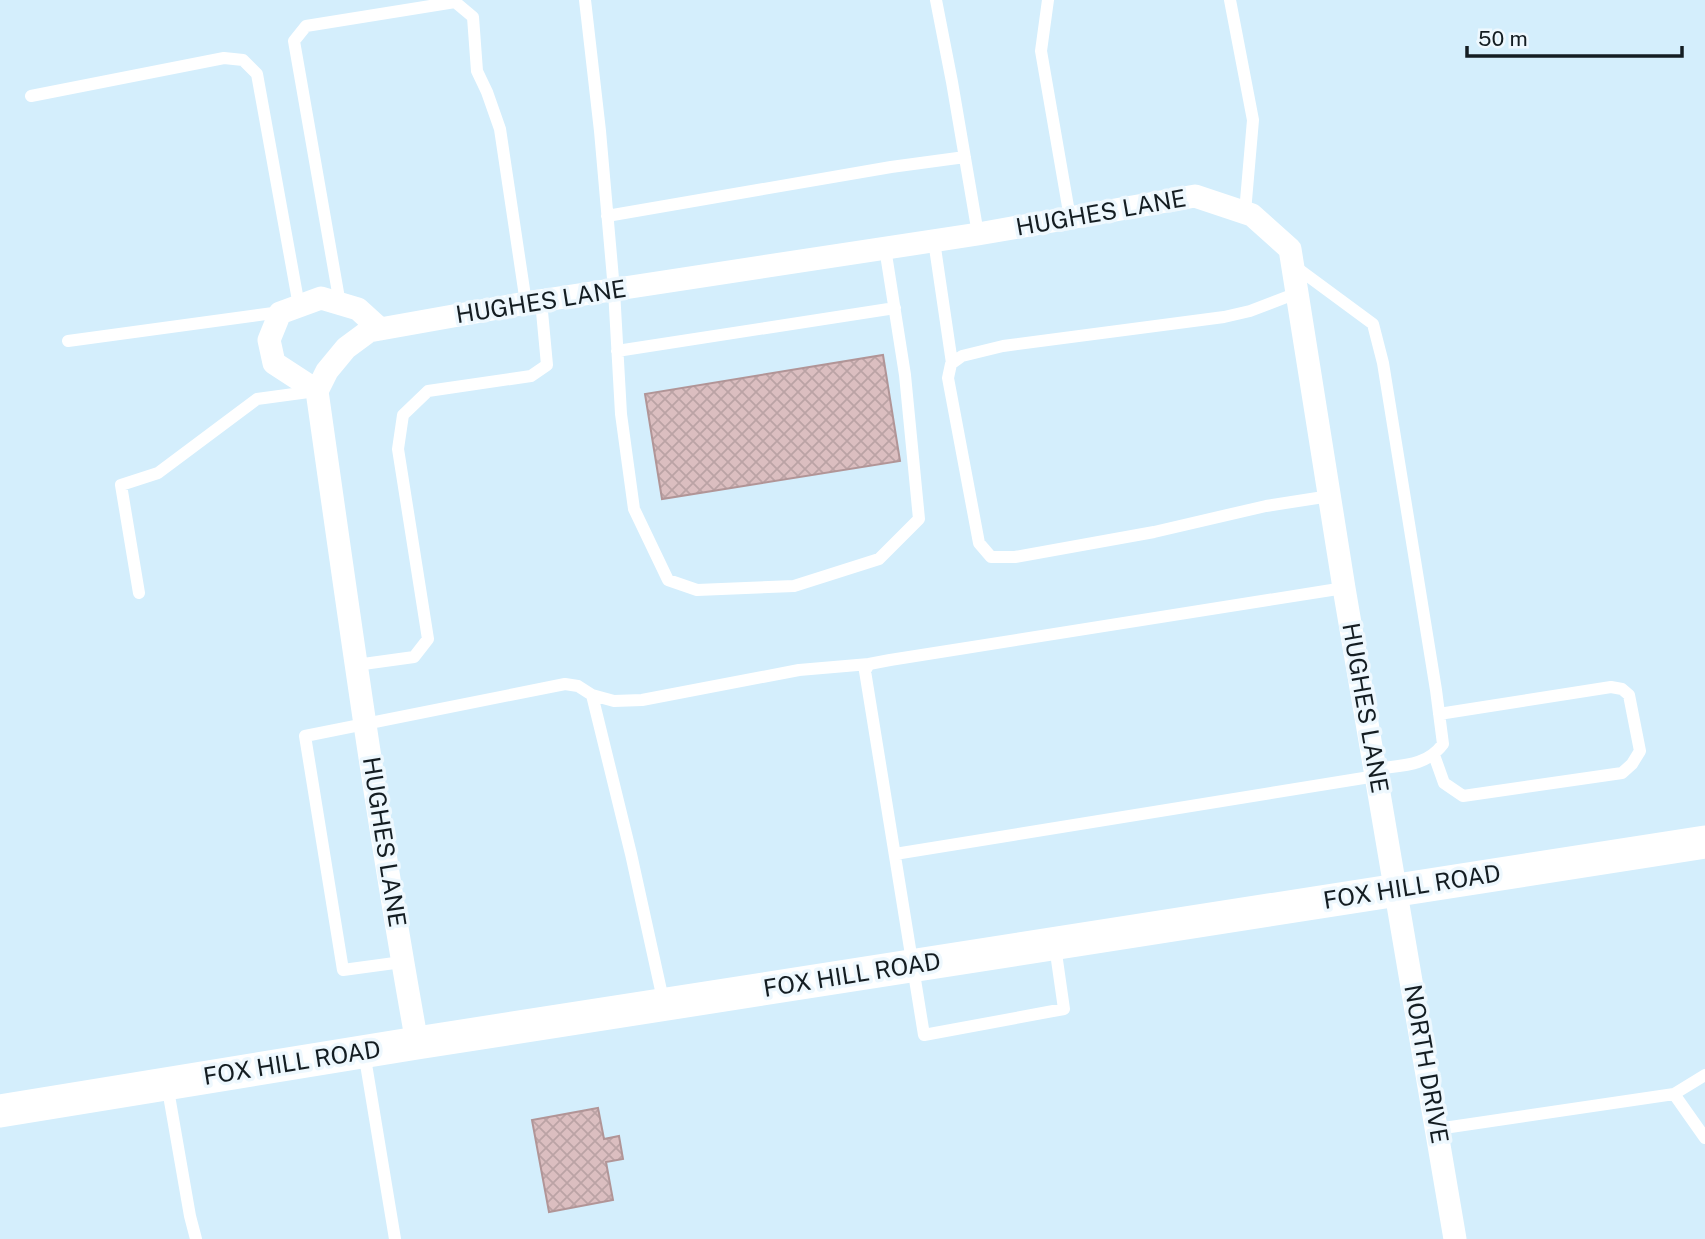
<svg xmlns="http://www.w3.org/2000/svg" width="1705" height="1239" viewBox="0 0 1705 1239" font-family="'Public Sans',sans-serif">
	<defs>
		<pattern id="building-cross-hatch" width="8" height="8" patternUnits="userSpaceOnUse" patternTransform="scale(1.75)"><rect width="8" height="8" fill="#dbbec0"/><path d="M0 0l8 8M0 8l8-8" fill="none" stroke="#bba3a5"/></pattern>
	</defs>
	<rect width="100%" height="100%" fill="#d4eefc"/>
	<!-- building -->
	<path fill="url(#building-cross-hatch)" stroke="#b19597" stroke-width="2" d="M883 355 900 461 662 499 645 394Z
		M598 1108 604 1139 619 1136 623 1159 606 1162 613 1200 549 1212 532 1120Z"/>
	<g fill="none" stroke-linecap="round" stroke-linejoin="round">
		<!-- lane -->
		<path stroke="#fff" stroke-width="12" d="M585 0 600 131 614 290 621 414 634 509 668 580 697 590 794 586 879 559 919 519 905 375 885 248
			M936 0 952 82 978 234
			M1048 0 1041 51 1070 218
			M1230 0 1253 120 1245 212
			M31 96 224 58 243 60 257 74 299 306 273 313 68 341
			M607 216 891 167 965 157
			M934 241 952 363
			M1293 265 1373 324 1383 363 1436 690 1443 744C1426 767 1401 765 1375 769
			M1297 293 1250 311 1224 317 1003 346 962 356 951 364 948 378 979 543 991 557H1015L1154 532 1266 506 1330 496
			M340 304 294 41 306 26 455 2 473 17 477 71 487 92 500 129 526 303
			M617 351 895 308
			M139 593 121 485 158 473 257 399 316 391
			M356 665 414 657 428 639 398 449 403 415 428 391 531 376 547 365 541 301
			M592 695 631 854 664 1004
			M1434 755 1444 783 1463 796 1622 773 1632 764 1640 751 1629 695 1622 689 1611 687 1439 714
			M895 854 1376 776
			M1055 946 1064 1009 924 1035 865 671 869 664 890 660 1344 588
			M402 962 343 970 305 736 565 684 578 686 592 695 614 701 642 700 799 670 869 664
			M364 1052 395 1239
			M167 1084 190 1216 196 1239
			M1674 1094 1705 1138
			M1437 1129 1674 1094 1705 1075"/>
		<!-- street -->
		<path stroke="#fff" stroke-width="23" d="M317 391 274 363 269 340 280 313 321 298 358 309 380 329
			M417 1043C378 827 348 609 317 391L327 371 346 348 369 331 526 303 978 234 1195 196 1252 215 1290 249 1344 588 1455 1239"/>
		<!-- secondary -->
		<path stroke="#fff" stroke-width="33" d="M0 1111 417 1043 1705 842"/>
	</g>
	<g text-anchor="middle" stroke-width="7" stroke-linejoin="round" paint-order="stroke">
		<!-- street labels -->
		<g font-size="24" fill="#141d22" stroke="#eef8fe">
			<text transform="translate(1101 213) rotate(-10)" y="8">HUGHES LANE</text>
			<text transform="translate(541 302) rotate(-9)" y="8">HUGHES LANE</text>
			<text transform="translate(1365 708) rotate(80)" y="8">HUGHES LANE</text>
			<text transform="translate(384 842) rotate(81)" y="8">HUGHES LANE</text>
			<text transform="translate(1412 887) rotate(-9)" y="8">FOX HILL ROAD</text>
			<text transform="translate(852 975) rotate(-9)" y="8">FOX HILL ROAD</text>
			<text transform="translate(292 1063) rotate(-9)" y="8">FOX HILL ROAD</text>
			<text transform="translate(1426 1064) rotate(80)" y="8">NORTH DRIVE</text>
		</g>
	</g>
	<!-- scale -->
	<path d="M1467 46v10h215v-10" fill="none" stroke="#141d22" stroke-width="3.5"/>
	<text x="1478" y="46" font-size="21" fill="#141d22" stroke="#eef8fe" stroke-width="5" paint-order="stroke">50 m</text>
</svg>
